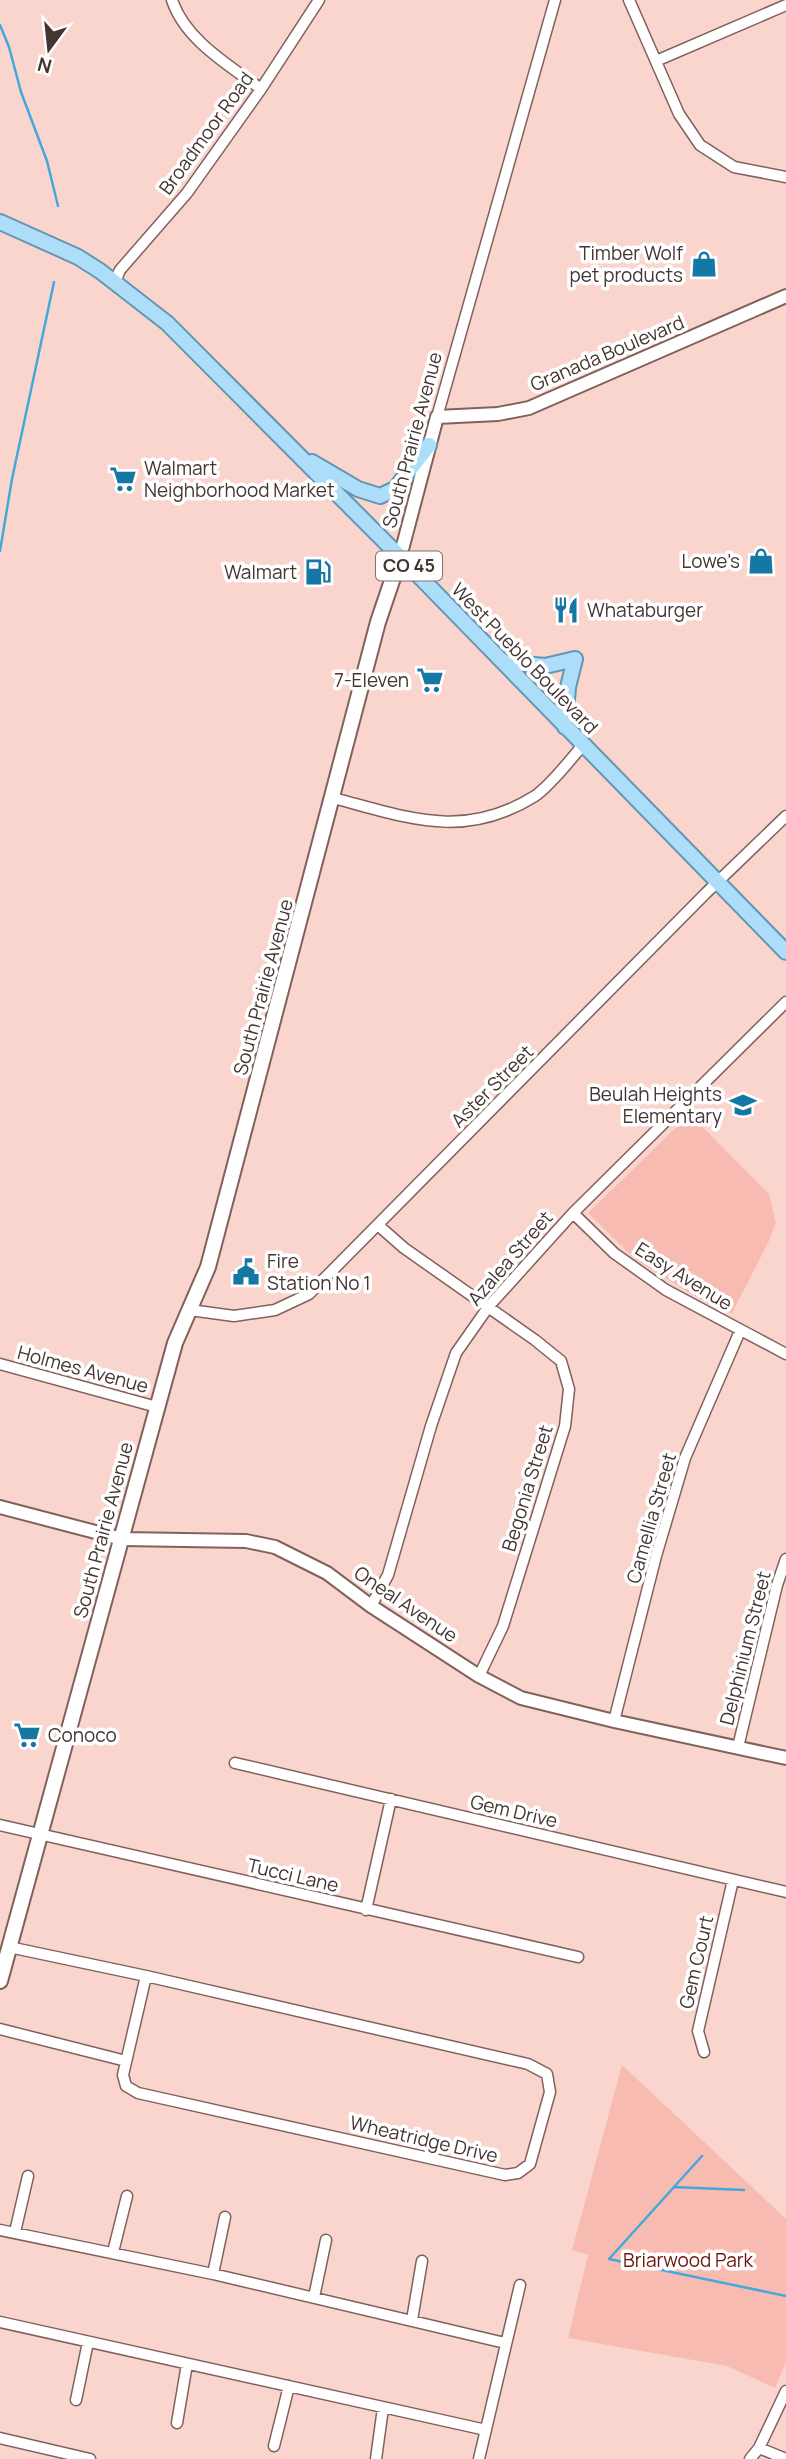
<svg xmlns="http://www.w3.org/2000/svg" width="786" height="2459" viewBox="0 0 786 2459" font-family="Manrope,sans-serif">
	<rect width="100%" height="100%" fill="#fad5ce"/>
	<!-- green -->
	<path fill="#f7bbb1" d="M690 1114 769 1194 776 1223 768 1243 732 1313 713 1307 636 1260 588 1213Z
		M622 2065 786 2219V2362L775 2388 727 2366 568 2338 588 2255 572 2250Z"/>
	<g fill="none" stroke-linecap="round" stroke-linejoin="round">
		<!-- stream -->
		<path stroke="#45a8dc" stroke-width="2.5" d="M0 25 9 47 21 92 47 161 58 206
			M0 551 12 479 54 282
			M674 2187 744 2190
			M609 2259 786 2296
			M609 2259 702 2156"/>
		<!-- minor casing -->
		<g stroke="#81615c" stroke-width="13">
			<path id="minor" d="M172 0C185 40 229 65 261 89
				M629 0 679 114 700 145 734 167 786 177
				M656 61 786 5
				M115 282 120 270 187 193 261 89 319 0
				M437 417 555 0
				M333 798C407 817 463 841 535 796 551 785 570 760 583 745
				M573 1213 614 1253 666 1290 786 1354
				M379 1226 404 1248 535 1340 561 1361 569 1389 565 1426 503 1626 479 1676
				M190 1310 234 1316 275 1310 309 1294 706 893 786 816
				M0 1364 157 1407
				M371 1606 388 1575 431 1426 456 1353 489 1306 573 1213 786 1002
				M614 1721 656 1556 685 1458 740 1331
				M738 1747 777 1585 786 1559
				M235 1763 786 1892
				M0 1825 578 1957
				M366 1910 391 1799
				M9 1947 146 1976 528 2064 547 2074 550 2092 530 2164 518 2173 505 2175 138 2093 126 2086 123 2075 146 1976
				M0 2029 126 2061
				M704 2052 698 2031 733 1880
				M0 2230 213 2274 505 2343
				M15 2232 28 2176
				M113 2252 127 2196
				M213 2274 225 2217
				M314 2297 326 2240
				M412 2320 422 2261
				M0 2322 486 2430
				M76 2400 88 2342
				M177 2423 187 2364
				M0 2438 90 2459
				M274 2446 289 2386
				M759 2448 786 2459
				M376 2459 383 2408
				M479 2459 520 2285
				M750 2459 759 2448 786 2391"/>
		</g>
		<!-- tertiary casing -->
		<g stroke="#81615c" stroke-width="16">
			<path id="tertiary" d="M400 557 437 417 498 414 529 408 786 296
				M0 1507 122 1539 246 1541 275 1547 327 1573 371 1606 479 1676 521 1698 614 1721 786 1758"/>
		</g>
		<!-- secondary casing -->
		<g stroke="#81615c" stroke-width="18">
			<path id="secondary" d="M0 1981 175 1343 208 1267 378 622 400 557"/>
		</g>
		<!-- primary casing -->
		<g stroke="#6495b2" stroke-width="18">
			<path id="primary" d="M0 222 78 257 100 271 167 323 421 578 786 952
				M312 462 358 489 380 496 395 489 429 445
				M503 662 545 666 575 659 568 687 565 727"/>
		</g>
		<!-- minor -->
		<use href="#minor" stroke="#fff" stroke-width="10"/>
		<!-- tertiary -->
		<use href="#tertiary" stroke="#fff" stroke-width="12"/>
		<!-- secondary -->
		<use href="#secondary" stroke="#fff" stroke-width="14"/>
		<!-- primary -->
		<use href="#primary" stroke="#acdefa" stroke-width="14"/>
	</g>
	<!-- icons -->
	<defs>
		<g id="shop-bare" transform="scale(2.1)"><path d="M-5-2.5h2.3a2.7 3.5 0 0 1 5.4 0H5L5.5 6h-11ZM-1.5-2.5h3a1.5 2.3 0 0 0-3 0Z" fill="#1577a4" stroke="#fff" stroke-width="2.5" paint-order="stroke"/></g>
		<g id="supermarket-bare" transform="scale(2.1)"><path d="M-6-5.5h2.5l.6 2H6L4.5 2H-2.5L-4.4-4H-6ZM-1.5 3.2a1.3 1.3 0 1 0 .1 0ZM3 3.2a1.3 1.3 0 1 0 .1 0Z" fill="#1577a4" stroke="#fff" stroke-width="2.5" paint-order="stroke"/></g>
		<g id="fuel-bare" transform="scale(2.1)"><path d="M-5.5-6h7V0h2V4h1.3V-2.5L3-4.5l.8-.8L6-3V5H2.5V1h-1V6h-7ZM-4.2-4.7v3.2H.2V-4.7Z" fill="#1577a4" stroke="#fff" stroke-width="2.5" paint-order="stroke"/></g>
		<g id="restaurant-bare" transform="scale(2.1)"><path d="M-5-6h1v4h1v-4h1v4h1v-4h1v5L-1.5 .5V6h-2V.5L-5-1ZM5-6V6H3V1.5H1.5Q1.5-4 5-6Z" fill="#1577a4" stroke="#fff" stroke-width="2.5" paint-order="stroke"/></g>
		<g id="school-bare" transform="scale(2.1)"><path d="M0-5L7-2L0 1L-7-2ZM-4 1L0 2.5L4 1V4Q0 6-4 4Z" fill="#1577a4" stroke="#fff" stroke-width="2.5" paint-order="stroke"/></g>
		<g id="civic-bare" transform="scale(2.1)"><path d="M-.6-6.5H3V-4.5H.6V-3L4-1V1h2V6H-6V1h2V-1L-.6-3ZM-1.2 2.5V6h2.4V2.5Z" fill="#1577a4" stroke="#fff" stroke-width="2.5" paint-order="stroke"/></g>
	</defs>
	<g fill-rule="evenodd">
		<use href="#shop-bare" x="704" y="264"/>
		<use href="#supermarket-bare" x="123" y="479"/>
		<use href="#shop-bare" x="761" y="561"/>
		<use href="#fuel-bare" x="318" y="572"/>
		<use href="#restaurant-bare" x="566" y="610"/>
		<use href="#supermarket-bare" x="430" y="680"/>
		<use href="#school-bare" x="743" y="1105"/>
		<use href="#civic-bare" x="246" y="1272"/>
		<use href="#supermarket-bare" x="27" y="1735"/>
	</g>
	<g text-anchor="middle" stroke-width="7" stroke-linejoin="round" paint-order="stroke">
		<!-- shield labels -->
		<rect fill="#fff" stroke="#7c7270" stroke-width="2" x="376" y="551.5" width="66" height="29" rx="5"/>
		<g font-size="18" font-weight="bold" fill="#443533">
			<text x="409" y="572">CO 45</text>
		</g>
		<!-- street labels -->
		<g font-size="19" fill="#443533" stroke="#fff">
			<text transform="translate(206 133) rotate(-54)" y="7">Broadmoor Road</text>
			<text transform="translate(607 353) rotate(-23)" y="7">Granada Boulevard</text>
			<text transform="translate(412 440) rotate(-75)" y="7">South Prairie Avenue</text>
			<text transform="translate(525 658) rotate(46)" y="7">West Pueblo Boulevard</text>
			<text transform="translate(263 987) rotate(-75)" y="7">South Prairie Avenue</text>
			<text transform="translate(492 1086) rotate(-45)" y="7">Aster Street</text>
			<text transform="translate(510 1258) rotate(-49)" y="7">Azalea Street</text>
			<text transform="translate(684 1276) rotate(32)" y="7">Easy Avenue</text>
			<text transform="translate(83 1369) rotate(15)" y="7">Holmes Avenue</text>
			<text transform="translate(527 1488) rotate(-73)" y="7">Begonia Street</text>
			<text transform="translate(651 1518) rotate(-74)" y="7">Camellia Street</text>
			<text transform="translate(103 1530) rotate(-75)" y="7">South Prairie Avenue</text>
			<text transform="translate(406 1604) rotate(34)" y="7">Oneal Avenue</text>
			<text transform="translate(745 1648) rotate(-76)" y="7">Delphinium Street</text>
			<text transform="translate(514 1811) rotate(13)" y="7">Gem Drive</text>
			<text transform="translate(293 1875) rotate(13)" y="7">Tucci Lane</text>
			<text transform="translate(696 1962) rotate(-77)" y="7">Gem Court</text>
			<text transform="translate(424 2139) rotate(13)" y="7">Wheatridge Drive</text>
		</g>
		<!-- poi labels -->
		<g font-size="19" fill="#443533" stroke="#fff" text-anchor="end">
			<text x="683" y="260">Timber Wolf<tspan x="683" dy="22">pet products</tspan></text>
			<text x="144" y="475" text-anchor="start">Walmart<tspan x="144" dy="22">Neighborhood Market</tspan></text>
			<text x="740" y="568">Lowe's</text>
			<text x="297" y="579">Walmart</text>
			<text x="587" y="617" text-anchor="start">Whataburger</text>
			<text x="409" y="687">7-Eleven</text>
			<text x="722" y="1101">Beulah Heights<tspan x="722" dy="22">Elementary</tspan></text>
			<text x="267" y="1268" text-anchor="start">Fire<tspan x="267" dy="22">Station No 1</tspan></text>
			<text x="48" y="1742" text-anchor="start">Conoco</text>
		</g>
		<!-- park labels -->
		<g font-size="19" fill="#6a160f" stroke="#fff">
			<text x="688" y="2267">Briarwood Park</text>
		</g>
	</g>
	<!-- north arrow -->
	<g transform="translate(49 49) rotate(195)" stroke="#ffffff" stroke-width="5" paint-order="stroke">
	<path d="M0-5L12 26L0 18L-12 26Z" fill="#443533"/>
	<text y="-10" font-size="19" font-weight="bold" text-anchor="middle" fill="#443533">N</text>
	</g>
</svg>
